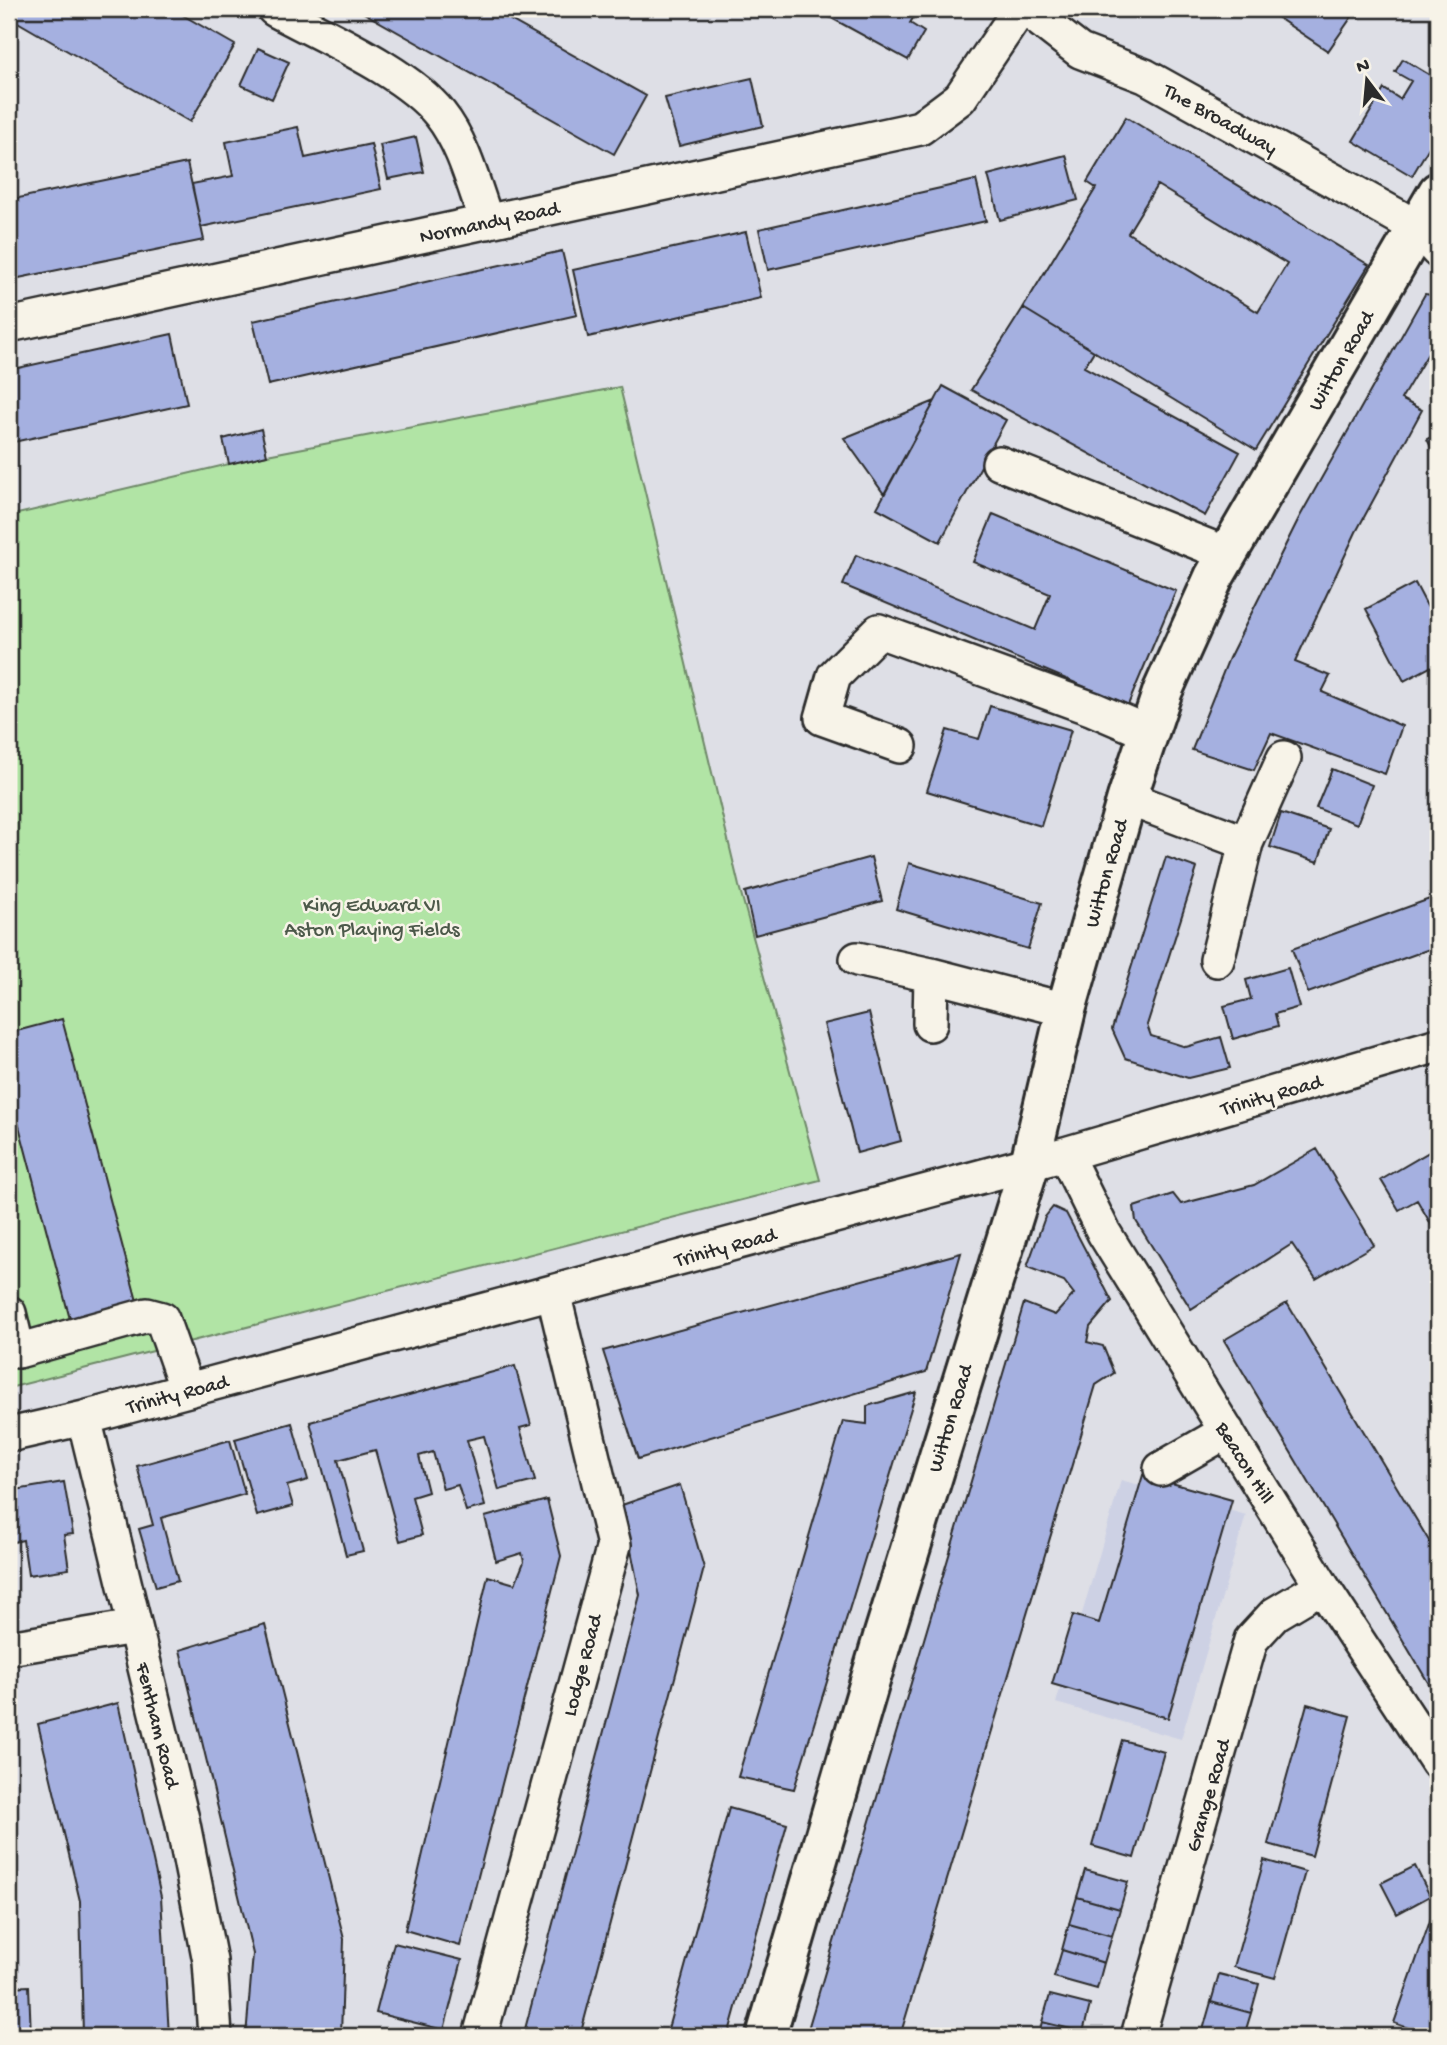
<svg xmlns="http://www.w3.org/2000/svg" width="1447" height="2045" viewBox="0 0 1447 2045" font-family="'Gochi Hand',sans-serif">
	<rect width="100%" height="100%" fill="#dedfe6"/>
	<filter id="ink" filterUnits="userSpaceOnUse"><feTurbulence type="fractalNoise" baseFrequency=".0143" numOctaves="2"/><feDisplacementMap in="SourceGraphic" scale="14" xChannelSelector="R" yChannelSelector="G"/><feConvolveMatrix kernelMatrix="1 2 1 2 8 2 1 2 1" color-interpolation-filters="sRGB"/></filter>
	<g filter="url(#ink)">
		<!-- built -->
		<path fill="#cdd1e4" d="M1121 1480 1246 1515 1181 1739 1056 1703Z"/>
		<!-- green -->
		<path fill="#b1e4a5" stroke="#6e8868" stroke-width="2" d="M620 387 739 886 820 1180 9 1388V516L267 455Z"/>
		<!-- building -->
		<path fill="#a5b0e0" stroke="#2b2b2b" stroke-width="2" fill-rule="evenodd" d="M9 9H172L235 45 190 122 9 17Z
			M357 9H491L646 96 614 154Z
			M815 9H910L917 12 910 23 924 32 908 60Z
			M1265 9H1357L1328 51Z
			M258 48 289 62 272 99 241 85Z
			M1403 59 1438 80V132L1412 176 1353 141 1384 89 1400 99 1411 81 1395 72Z
			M752 78 763 126 679 146 665 98Z
			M1126 117 1369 265 1256 450 1023 308 1096 188 1087 182ZM1157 185 1287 264 1258 312 1128 233Z
			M298 127 305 158 371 144 381 189 201 227 192 184 233 176 226 142Z
			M416 137 424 172 388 179 380 145Z
			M1066 155 1078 200 1000 220 988 175Z
			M187 163 204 240 9 280V200Z
			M976 180 986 221 768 270 759 229Z
			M746 232 761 298 588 337 573 270Z
			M562 251 577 315 268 385 253 321Z
			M1425 294 1438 296V355L1433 345 1401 399 1422 410 1356 532 1295 662 1330 676 1322 692 1402 726 1385 774 1271 733 1254 770 1192 750 1229 658 1299 518Z
			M1023 308 1094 351 1084 367 1240 452 1205 516 971 390Z
			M172 334 187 404 9 443V370Z
			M943 386 1006 420 940 542 877 508Z
			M935 401 884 494 844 438Z
			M261 429 267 455 229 464 223 439Z
			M1438 434V461L1427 439Z
			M993 514 1176 591 1128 705 843 585 856 555 1035 630 1050 594 973 562Z
			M1415 583 1438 627V663L1404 681 1366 609Z
			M990 706 1071 730 1041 826 927 791 947 730 979 739Z
			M1332 769 1372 785 1357 824 1316 808Z
			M1281 813 1329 829 1318 862 1270 847Z
			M871 857 882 901 755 935 745 892Z
			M1166 857 1197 868 1147 1025 1151 1036 1186 1047 1221 1037 1230 1068 1188 1078 1125 1058 1112 1029Z
			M909 863 1042 903 1028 949 896 909Z
			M1438 896V946L1308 993 1292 949Z
			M1288 968 1299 1007 1275 1014 1278 1026 1233 1039 1224 1006 1251 999 1246 980Z
			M869 1013 901 1141 857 1153 824 1024Z
			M62 1019 138 1305 71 1323 9 1088V1033Z
			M1436 1148 1438 1152V1236L1417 1200 1399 1210 1381 1180Z
			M1317 1149 1374 1245 1316 1279 1292 1244 1191 1309 1136 1221 1134 1207 1173 1194 1181 1204 1254 1185Z
			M1053 1207 1066 1213 1112 1301 1090 1327 1087 1342 1103 1346 1114 1373 1096 1385 900 2036H806L1024 1303 1055 1315 1074 1294 1064 1281 1027 1267 1045 1217Z
			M961 1253 926 1372 638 1459 603 1351Z
			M1287 1303 1438 1556V1699L1224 1340Z
			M515 1366 531 1425 520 1428 535 1481 499 1490 484 1436 467 1440 485 1506 466 1511 458 1485 443 1489 433 1452 419 1456 428 1492 412 1497 422 1535 400 1541 375 1450 338 1460 363 1551 346 1555 310 1422Z
			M916 1392 794 1789 738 1777 843 1421 867 1424V1406Z
			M292 1423 308 1480 287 1486 293 1506 257 1516 235 1439Z
			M230 1440 245 1494 161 1518 178 1581 156 1587 139 1529 153 1525 137 1466Z
			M1143 1475 1232 1500 1168 1718 1052 1684 1073 1615 1099 1623Z
			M64 1482 73 1534 64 1535 69 1569 28 1575 23 1540 9 1543V1491Z
			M680 1485 704 1568 580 2036H545L525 2029 640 1595 622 1505Z
			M547 1500 561 1556 460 1946 405 1930 488 1576 515 1584 524 1562 522 1553 496 1561 485 1517Z
			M265 1624 344 1939 341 2036H246L253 1954 180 1650Z
			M118 1703 161 1897 169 2036H83L80 1901 38 1724Z
			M1307 1704 1350 1716 1312 1856 1268 1844Z
			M1122 1740 1164 1752 1134 1858 1092 1846Z
			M729 1808 787 1824 728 2036H666Z
			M1264 1860 1305 1872 1275 1978 1234 1967Z
			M1415 1866 1430 1896 1397 1914 1381 1883Z
			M1085 1870 1128 1882 1120 1909 1077 1897Z
			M1077 1897 1120 1909 1112 1936 1069 1924Z
			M1434 1910 1438 1912V2028L1435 2036H1431L1394 2023Z
			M1069 1924 1112 1936 1104 1963 1062 1950Z
			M394 1943 462 1960 444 2030 376 2013Z
			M1062 1950 1104 1963 1097 1989 1054 1977Z
			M1219 1974 1259 1984 1251 2013 1211 2002Z
			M29 1986 31 2036H9V1987Z
			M1050 1995 1090 2005 1083 2032 1042 2022Z
			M1211 2002 1251 2013 1244 2036H1224L1203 2030Z
			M1042 2022 1083 2032 1082 2036H1038Z"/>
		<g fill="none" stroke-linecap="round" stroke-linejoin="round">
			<!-- minor casing -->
			<g stroke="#2b2b2b" stroke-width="38">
				<path id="minor" d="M274 9C323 36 406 71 440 114 464 144 474 187 487 222
					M1026 9 1080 51 1145 76 1397 216 1417 228 1438 251
					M9 325 920 128 960 98 1020 9
					M999 463 1227 554
					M900 746 822 718 834 676 879 631 1093 709 1149 733
					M1127 798 1246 843
					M857 959 931 975 1066 1010
					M1217 960 1246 843 1284 758
					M930 1024 931 975
					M1065 1154 1104 1233 1322 1586 1438 1763
					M9 1313 18 1351 147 1315 162 1319 187 1390
					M84 1418 182 1819 210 1961 215 2036
					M9 1435 84 1418 1065 1154 1438 1045
					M1161 1469 1227 1431
					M9 1648 134 1627
					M480 2036 614 1545 553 1292
					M1138 2036 1251 1640 1275 1614 1322 1586"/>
			</g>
			<!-- major casing -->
			<g stroke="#2b2b2b" stroke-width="44">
				<path id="major" d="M766 2036 883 1637 1030 1163 1066 1010 1127 798 1163 690 1214 577 1438 192"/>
			</g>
			<!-- minor -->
			<use href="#minor" stroke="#f7f3e8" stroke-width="33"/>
			<!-- major -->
			<use href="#major" stroke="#f7f3e8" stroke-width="38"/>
		</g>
	</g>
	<g text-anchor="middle" stroke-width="5" stroke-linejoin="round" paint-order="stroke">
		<!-- street labels -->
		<g font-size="21" fill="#2b2b2b" stroke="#f7f3e8">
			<text transform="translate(1221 118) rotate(29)" y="7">The Broadway</text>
			<text transform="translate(489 221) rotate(-12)" y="7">Normandy Road</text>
			<text transform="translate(1340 360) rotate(-60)" y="7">Witton Road</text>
			<text transform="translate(1105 873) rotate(-74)" y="7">Witton Road</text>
			<text transform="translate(1271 1094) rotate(-16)" y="7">Trinity Road</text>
			<text transform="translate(725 1246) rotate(-15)" y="7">Trinity Road</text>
			<text transform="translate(177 1393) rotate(-15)" y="7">Trinity Road</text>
			<text transform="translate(949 1418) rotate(-73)" y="7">Witton Road</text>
			<text transform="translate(1246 1462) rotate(58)" y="7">Beacon Hill</text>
			<text transform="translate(581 1665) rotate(-75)" y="7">Lodge Road</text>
			<text transform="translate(159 1725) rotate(76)" y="7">Fentham Road</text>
			<text transform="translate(1207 1795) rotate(-74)" y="7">Grange Road</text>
		</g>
		<!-- park labels -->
		<g font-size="21" fill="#4c594a" stroke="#f7f3e8">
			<text x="372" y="911">King Edward VI<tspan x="372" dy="24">Aston Playing Fields</tspan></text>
		</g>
	</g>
	<!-- margin -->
	<rect width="1447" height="2045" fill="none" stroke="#f7f3e8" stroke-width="35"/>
	<rect x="18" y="18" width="1412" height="2010" fill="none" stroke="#2b2b2b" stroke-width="2.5" filter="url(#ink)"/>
	<!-- north arrow -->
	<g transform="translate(1367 80) rotate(344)" stroke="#f7f3e8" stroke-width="5" paint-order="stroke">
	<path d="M0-5L12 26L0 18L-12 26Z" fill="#2b2b2b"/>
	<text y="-10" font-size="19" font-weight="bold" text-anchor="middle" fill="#2b2b2b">N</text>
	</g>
</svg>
